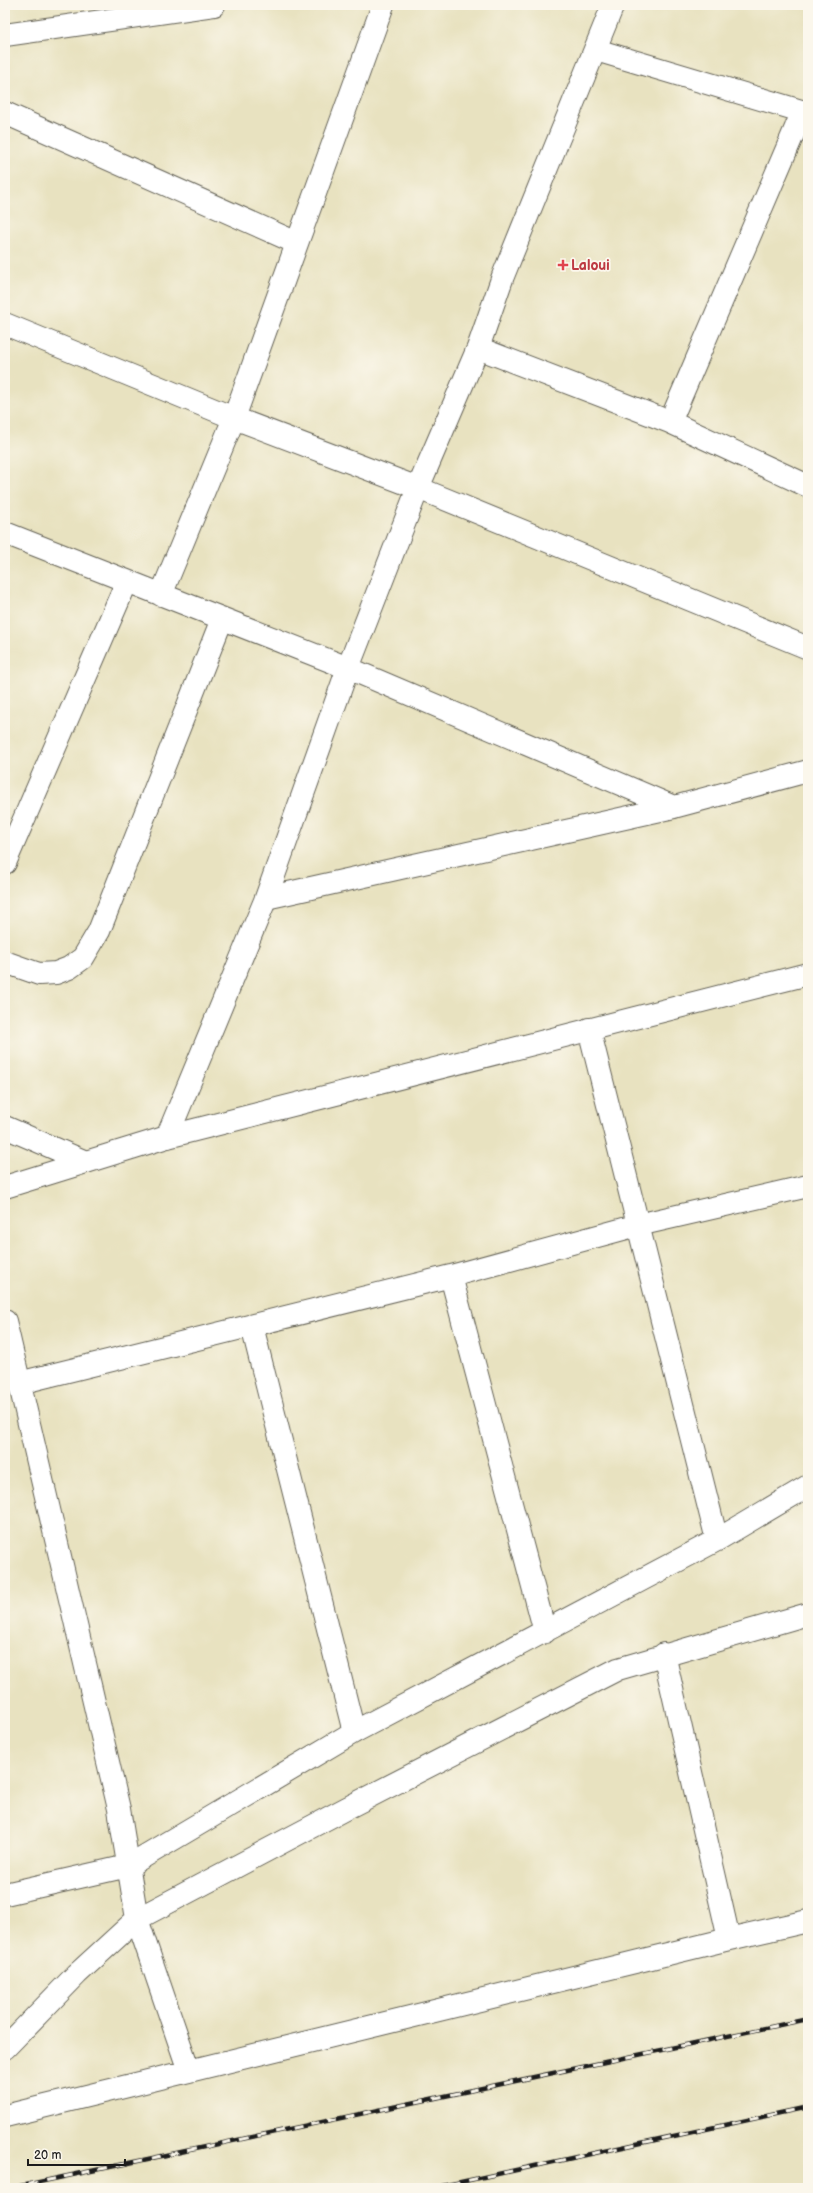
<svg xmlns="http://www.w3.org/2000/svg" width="813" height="2193" viewBox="0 0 813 2193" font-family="'Balsamiq Sans',sans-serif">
	<rect width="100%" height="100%" fill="#fbf7ec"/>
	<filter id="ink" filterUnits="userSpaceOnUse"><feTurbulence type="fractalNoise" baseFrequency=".025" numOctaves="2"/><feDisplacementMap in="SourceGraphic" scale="8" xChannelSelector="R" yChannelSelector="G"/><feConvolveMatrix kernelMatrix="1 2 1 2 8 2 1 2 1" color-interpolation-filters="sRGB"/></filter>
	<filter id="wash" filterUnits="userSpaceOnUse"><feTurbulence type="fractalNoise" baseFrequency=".012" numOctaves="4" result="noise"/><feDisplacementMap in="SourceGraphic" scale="16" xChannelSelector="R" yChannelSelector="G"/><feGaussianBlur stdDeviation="0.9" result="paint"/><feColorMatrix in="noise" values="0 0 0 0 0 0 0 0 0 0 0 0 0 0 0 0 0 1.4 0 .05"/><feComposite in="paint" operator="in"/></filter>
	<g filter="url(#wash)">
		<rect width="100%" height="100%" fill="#e8e2c0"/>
	</g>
	<g filter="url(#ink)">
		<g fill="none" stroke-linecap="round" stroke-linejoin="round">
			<!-- street casing -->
			<g stroke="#636155" stroke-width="24">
				<path id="street" d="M5 35 214 5
					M596 50 808 113
					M5 113 297 243
					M5 324 234 418 418 488 808 648
					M478 348 670 422 808 486
					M670 422 803 111
					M5 533 348 668 674 807
					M161 595 234 418 383 5
					M5 863 127 581
					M266 898 674 807 808 771
					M5 962 39 974 56 973 69 968 83 958 99 931 222 619
					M589 1029 717 1540
					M5 1127 86 1162
					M167 1137 266 898 348 668 418 488 478 348 503 276 613 5
					M451 1276 545 1632
					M252 1326 354 1732
					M19 1383 451 1276 638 1225 808 1186
					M664 1654 729 1939
					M128 1866 354 1732 717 1540 808 1486
					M189 2071 137 1919 347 1808 618 1669 808 1614
					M5 2116 729 1939 808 1921"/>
			</g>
			<!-- secondary casing -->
			<g stroke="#636155" stroke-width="24">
				<path id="secondary" d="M5 1187 167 1137 808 974
					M5 1321 119 1809 137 1919 77 1974 5 2048
					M5 1894 128 1866"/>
			</g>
			<!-- street -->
			<use href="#street" stroke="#fff" stroke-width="22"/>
			<!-- secondary -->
			<use href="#secondary" stroke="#fff" stroke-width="22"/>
			<!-- rail casing -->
			<g stroke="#1c1c1c" stroke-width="4.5">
				<path id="rail" d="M11 2188 808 2019
					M433 2188 808 2107"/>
			</g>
			<!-- rail -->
			<use href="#rail" stroke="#fbf7ec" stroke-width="3" stroke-dasharray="9" stroke-linecap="butt"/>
		</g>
	</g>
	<!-- markers -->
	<path fill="#e0444e" stroke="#fbf7ec" stroke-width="1.5" d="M561 259h4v4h4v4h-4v4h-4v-4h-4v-4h4z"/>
	<g text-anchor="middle" stroke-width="3.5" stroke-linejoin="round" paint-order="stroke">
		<!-- health labels -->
		<g font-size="14" font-weight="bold" fill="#be3a42" stroke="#fbf7ec" text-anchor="start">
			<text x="571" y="270">Laloui</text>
		</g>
	</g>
	<!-- margin -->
	<rect width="813" height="2193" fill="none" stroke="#fbf7ec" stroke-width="20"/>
	<!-- scale -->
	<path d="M28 2159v6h97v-6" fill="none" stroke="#1c1c1c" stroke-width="2"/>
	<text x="34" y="2159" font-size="12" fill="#1c1c1c" stroke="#fbf7ec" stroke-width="3" paint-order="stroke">20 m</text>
</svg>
